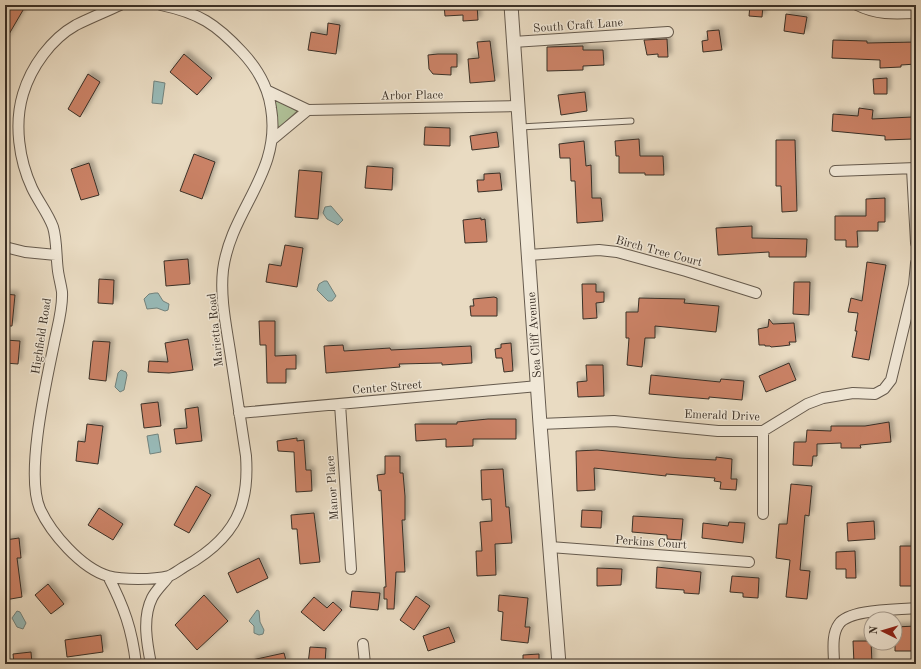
<svg xmlns="http://www.w3.org/2000/svg" width="921" height="669" viewBox="0 0 921 669" font-family="'Old Standard TT',serif">
	<defs>
		<filter id="shadow"><feDropShadow dx="3.5" dy="-3.5" stdDeviation="2" flood-color="#0004"/></filter>
	</defs>
	<rect width="100%" height="100%" fill="#e9dbc2"/>
	<filter id="stains"><feTurbulence type="fractalNoise" baseFrequency=".005" numOctaves="4"/><feColorMatrix values="0 0 0 0 .2 0 0 0 0 .09 0 0 0 0 .02 0 0 0 .5 -.17"/></filter>
	<radialGradient id="worn" r=".72"><stop offset=".6" stop-color="#630" stop-opacity="0"/><stop offset="1" stop-color="#630" stop-opacity=".3"/></radialGradient>
	<!-- green -->
	<path fill="#b0c198" stroke="#757860" d="M275 99 297 111 278 129Z"/>
	<!-- water -->
	<path fill="#98bab8" stroke="#72837e" d="M154 81 165 83 162 104 152 103Z
		M331 206 343 220 338 225 327 219 323 213 325 207Z
		M324 281H327L336 296 332 301H328L317 290 319 284Z
		M155 293H158L163 301 169 304 168 310 165 311 157 308 147 309 144 299 149 294Z
		M121 370 126 372 127 375 124 390 120 392 115 387 118 373Z
		M158 434 161 452 150 454 147 436Z
		M257 610 259 611 260 622 264 630 263 634 259 635 254 633V626L249 621Z
		M17 611 20 612 26 623 23 629 17 627 12 618Z"/>
	<!-- building -->
	<path fill="#ca8266" stroke="#3a3027" filter="url(#shadow)" d="M5 5H26L5 41Z
		M444 5H477L478 20 463 21V15L445 16Z
		M750 5H763L762 17 749 16Z
		M786 14 807 17 804 34 784 31Z
		M328 23 340 25 336 54 308 50 311 32 327 35Z
		M719 30 722 50 703 52 702 41 708 40 707 31Z
		M667 39 668 57H658V54L647 55 644 40Z
		M833 40 867 41V43L916 42V64L901 65V67L880 68V60L832 58Z
		M490 41 495 81 470 83 468 59 479 58 477 42Z
		M583 46V50H603L604 65 583 66V70L547 71V47Z
		M184 54 212 78 197 95 170 72Z
		M438 54H457V67H451V75L433 74 429 69 428 55Z
		M88 74 100 82 80 117 68 109Z
		M887 78V94H874L873 79Z
		M585 92 587 111 561 115 558 95Z
		M859 108 873 110 872 119 912 117 913 139 885 140V136L832 131 833 114 858 116Z
		M425 127 450 128V146L424 145Z
		M497 132 499 147 472 150 470 136Z
		M639 139 640 156H663L664 175H645V173H619V156H616L615 141Z
		M776 140H795L797 211 782 212 781 186H776Z
		M584 141 586 166 591 165 592 198H601L603 221 577 223 575 181H571L570 158H560L559 144Z
		M194 154 215 162 202 199 180 191Z
		M89 163 99 195 81 200 71 169Z
		M367 166 393 168 392 190 365 188Z
		M299 170 322 172 318 219 295 217Z
		M500 173 502 190 478 192 477 180H484V174Z
		M885 198V222H878V231H857L858 247H846V240H835V216H866V199Z
		M481 218V220L485 219 487 242 465 243 463 220Z
		M752 226V238L807 239 806 257H769V252L718 255 716 228Z
		M285 245 303 248 297 287 266 282 269 264 281 266Z
		M188 259 190 284 166 286 164 261Z
		M867 262 886 265 869 360 852 357 857 331H855L858 313 848 312 851 298 862 301Z
		M99 279 114 280 113 304 98 303Z
		M794 282H810L809 315 793 314Z
		M582 284H596V292H604V302L596 303 597 318 583 319Z
		M5 294 15 295 12 326H5Z
		M494 297 497 298V316H471L470 306H474L473 299Z
		M639 298 685 299 684 303 719 306 716 332 655 326V338H645L642 367 627 365 629 338H626V312H638Z
		M769 319 773 324 794 323 796 342H789L790 345 782 346 771 347 770 346H765V345H759L758 329 768 327Z
		M259 321H275V356L296 355V369H286V383H267L266 345H260Z
		M188 339 193 370 169 373 148 372 149 361 168 362 165 343Z
		M5 340 20 341 18 364 5 363Z
		M93 341 110 342 106 381 89 379Z
		M511 343 513 371 504 372 502 358H496L495 349 501 348V344Z
		M343 345 344 351 390 348 391 350 471 346 472 363 442 365V363L399 364 400 367 326 373 324 346Z
		M789 363 796 380 766 392 759 376Z
		M586 365H603L604 396 578 397 577 382 587 381Z
		M651 375 720 382 721 379 744 381 742 400 709 397V399L649 394Z
		M158 402 161 426 144 428 141 404Z
		M198 407 202 441 176 444 174 429 187 428 185 409Z
		M488 419H516V439H473V446L446 447V439L416 441 415 424H457V422Z
		M889 422 891 442 860 445 861 448H841V443L817 444V456H813L812 466 793 465 794 442H806L807 430 831 431V426H865Z
		M87 424 103 426 98 464 76 461 78 441 85 442Z
		M297 438V441L304 440 306 470H311L312 491 296 492 294 452 278 451 277 441Z
		M597 450 680 458 716 460V457L732 459 731 479H737L736 490 720 489 721 482 714 481 715 478 666 474V476L594 468 595 490 577 491 576 451Z
		M385 456H400V473H403L405 496V520H402L405 572H396L394 609H387V599H384V587H386L381 490 379 491 377 475 385 474Z
		M503 469 506 507H509L512 543 495 544 496 575 477 576 476 551H482L480 522 492 521 491 499 482 500 481 470Z
		M791 484 812 486 809 516 805 515 800 570 810 571 807 599 786 597 790 560 776 558 779 524H787Z
		M196 486 211 495 189 533 174 525Z
		M99 508 123 524 113 540 88 525Z
		M582 510 602 511 601 528 581 527Z
		M314 513 320 562 300 564 297 529H292L291 515Z
		M633 516 683 519 681 540 667 539V535L632 532Z
		M874 521 875 539 848 541 847 523Z
		M729 522 745 523 743 543 702 538 703 523 728 526Z
		M19 538 21 558H17L22 597 5 600V540Z
		M900 546H916V586H900Z
		M855 551 856 578H846V569H836V552Z
		M259 558 268 578 237 593 228 573Z
		M657 567 701 572 699 594 684 593V590L656 588Z
		M597 568 622 569 621 585 597 586Z
		M732 576 759 578 758 598 743 597V593L730 592Z
		M48 584 64 604 51 614 35 595Z
		M352 591 380 593 378 610 350 607Z
		M204 595 228 621 197 650 175 625Z
		M499 595 528 598 525 627H530L528 643 501 640 503 612 498 611Z
		M416 596 430 606 414 630 400 620Z
		M314 597 327 608 333 602 342 610 324 631 301 612Z
		M916 626V651H895V627Z
		M449 627 455 642 428 651 423 636Z
		M101 635 103 652 67 657 65 640Z
		M853 641H871L872 663 854 664Z
		M310 647 326 648 325 664H308Z
		M31 652 32 664H14L13 654Z
		M284 653 287 664H253L252 660Z
		M539 654V664H523V655Z"/>
	<g fill="none" stroke-linecap="round" stroke-linejoin="round">
		<!-- service casing -->
		<g stroke="#665b4e" stroke-width="7">
			<path id="service" d="M520 127 631 121"/>
		</g>
		<!-- minor casing -->
		<g stroke="#665b4e" stroke-width="12">
			<path id="minor" d="M120 5C105 12 90 18 76 25 51 39 31 67 23 94 14 124 19 160 32 188 38 201 48 213 53 227 57 240 56 257 58 271 59 278 61 285 62 292 63 309 57 328 54 344 46 383 25 475 40 509 51 533 81 568 108 576 122 580 154 580 169 576 174 574 179 570 184 567 211 552 236 531 243 500 247 485 247 471 246 456 241 421 235 386 230 351 226 325 220 297 223 270 231 209 282 173 271 108 268 87 257 68 242 52 216 24 199 13 161 5
				M857 5C877 15 894 14 916 13
				M513 42 668 32
				M268 91 308 110
				M273 139 308 110 517 106
				M912 169 916 243
				M835 171 916 168
				M5 247 25 252 56 255
				M529 255 599 250 617 252 686 271 756 293
				M340 404 351 569
				M239 413 538 386
				M540 424 614 421 718 431H763L807 404 823 398 853 393 875 394 884 389 891 380 914 285 916 263
				M763 431V514
				M550 547 749 562
				M108 576C124 607 132 629 136 664
				M363 644 365 664
				M151 664C147 644 142 618 152 598 156 590 164 583 169 576
				M834 664C834 652 831 635 839 624 849 609 898 610 916 608"/>
		</g>
		<!-- tertiary casing -->
		<g stroke="#665b4e" stroke-width="15">
			<path id="tertiary" d="M511 5 540 424 559 664"/>
		</g>
		<!-- service -->
		<use href="#service" stroke="#f1e8d7" stroke-width="5"/>
		<!-- minor -->
		<use href="#minor" stroke="#f1e8d7" stroke-width="10"/>
		<!-- tertiary -->
		<use href="#tertiary" stroke="#f1e8d7" stroke-width="13"/>
	</g>
	<g text-anchor="middle" stroke-width="3" stroke-linejoin="round" paint-order="stroke">
		<!-- street labels -->
		<g font-size="12" fill="#3a3027" stroke="#f1e8d7">
			<text transform="translate(578 25) rotate(-4)" y="4">South Craft Lane</text>
			<text transform="translate(412 95) rotate(-1)" y="4">Arbor Place</text>
			<text transform="translate(659 251) rotate(15)" y="4">Birch Tree Court</text>
			<text transform="translate(215 330) rotate(-96)" y="4">Marietta Road</text>
			<text transform="translate(534 335) rotate(-94)" y="4">Sea Cliff Avenue</text>
			<text transform="translate(41 336) rotate(-81)" y="4">Highfield Road</text>
			<text transform="translate(387 387) rotate(-5)" y="4">Center Street</text>
			<text transform="translate(722 415) rotate(2)" y="4">Emerald Drive</text>
			<text transform="translate(332 488) rotate(-94)" y="4">Manor Place</text>
			<text transform="translate(651 542) rotate(4)" y="4">Perkins Court</text>
		</g>
	</g>
	<!-- margin -->
	<rect width="921" height="669" fill="none" stroke="#e9dbc2" stroke-width="20"/>
	<rect x="6" y="6" width="909" height="657" fill="none" stroke="#3a3027" stroke-width="2"/>
	<rect x="10" y="10" width="901" height="649" fill="none" stroke="#3a3027"/>
	<!-- north arrow -->
	<g transform="translate(883 631) rotate(275)"><circle r="19" fill="#f1e8d7" stroke="#a89e91"/>
	<path d="M0-3L7 15L0 10L-7 15Z" fill="#8f2418"/>
	<text y="-6" font-size="11" font-weight="bold" text-anchor="middle" fill="#3a3027">N</text>
	</g>
	<rect width="100%" height="100%" filter="url(#stains)"/>
	<rect width="100%" height="100%" fill="url(#worn)"/>
</svg>
